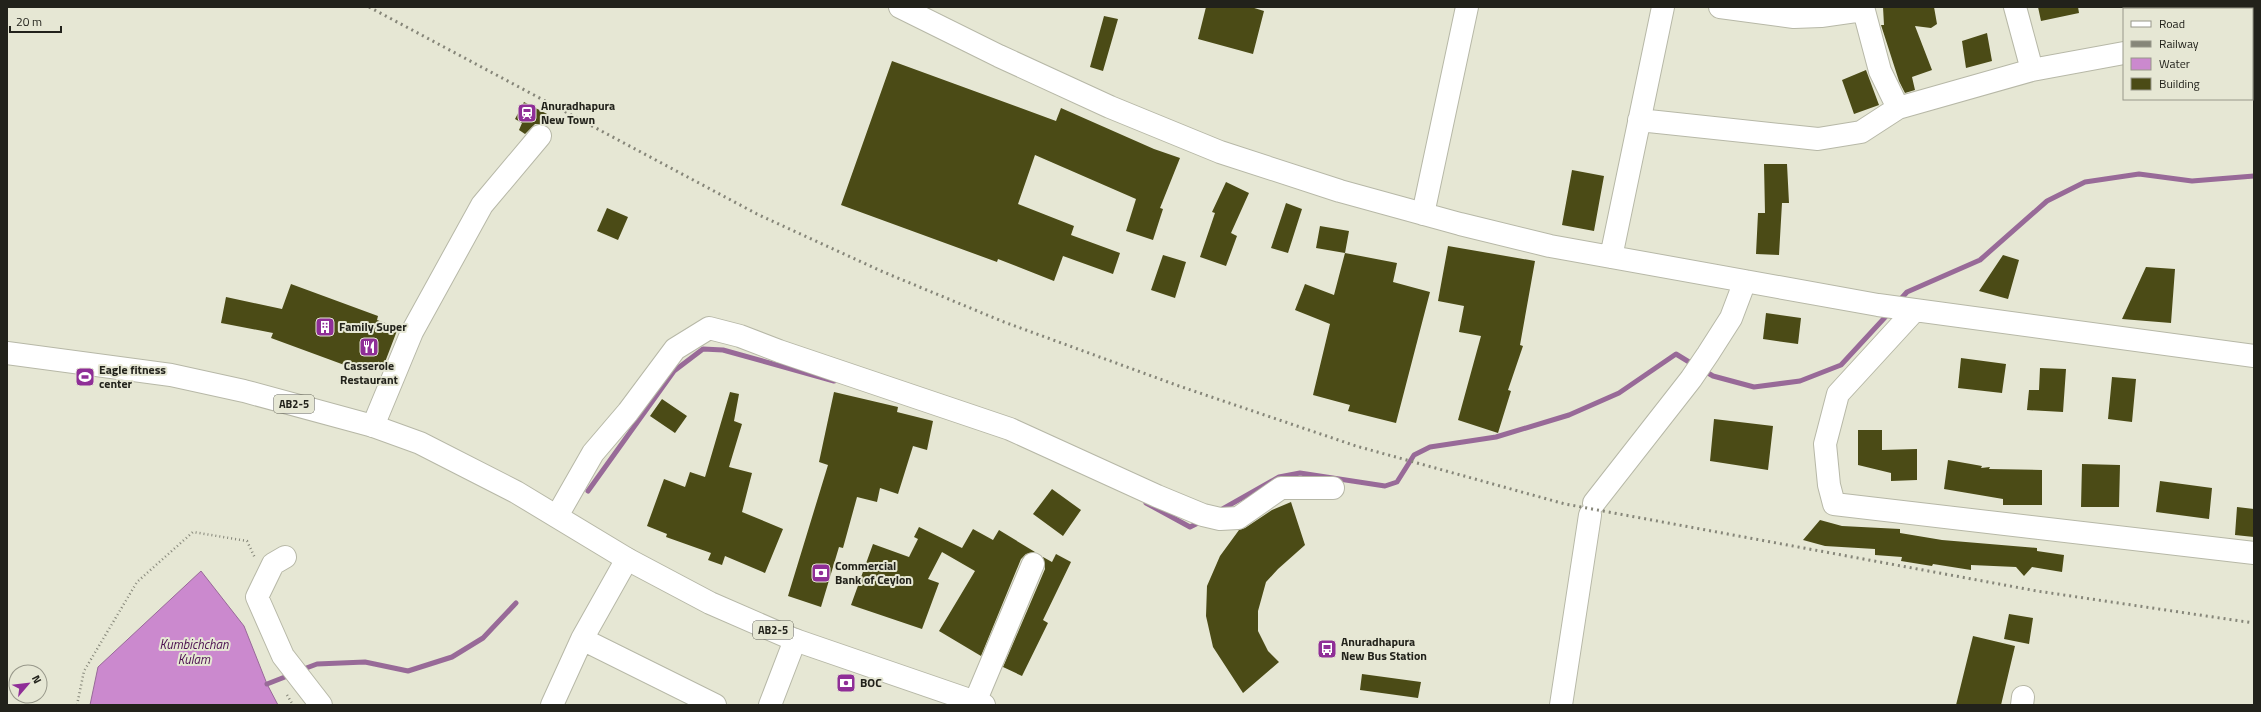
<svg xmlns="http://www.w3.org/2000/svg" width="2261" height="712" viewBox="0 0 2261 712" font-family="'Titillium Web',sans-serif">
	<rect width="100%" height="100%" fill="#e6e7d4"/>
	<!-- water -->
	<path fill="#cb89ce" stroke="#986a98" d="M201 571 244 626 267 684 278 705H90L98 667Z"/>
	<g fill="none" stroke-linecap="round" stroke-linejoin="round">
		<!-- stream -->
		<path stroke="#986a98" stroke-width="5" d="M1898 302 1907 292 1980 260 2047 201 2085 182 2139 174 2192 181 2254 176
			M1703 370 1713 376 1754 387 1800 381 1841 365 1889 313
			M588 491 674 371 703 349 723 350 834 381
			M1146 503 1190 527 1202 521
			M1219 511 1279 477 1300 473 1385 486 1397 482 1414 455 1430 447 1496 437 1569 415 1619 393 1676 354 1694 365
			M301 670 317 664 365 662 408 671 452 657 483 638 516 603
			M267 684 290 675"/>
	</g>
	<!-- building -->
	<path fill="#4b4b16" d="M1206 7H1251L1264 11 1253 54 1198 39Z
		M1883 7H1934L1937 24 1931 28 1915 26 1932 70 1912 77 1915 90 1905 93 1899 81 1881 25H1884Z
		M2038 7H2078L2079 13 2041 21Z
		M1104 16 1118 19 1103 71 1090 67Z
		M1987 33 1992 61 1966 68 1962 41Z
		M892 61 1056 121 1061 108 1154 149 1180 158 1160 208 1163 209 1153 240 1126 231 1136 199 1035 155 1018 204 1074 226 1071 235 1120 253 1113 274 1063 256 1054 281 998 259 997 262 841 205Z
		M1866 70 1879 105 1854 114 1842 80Z
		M524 102 549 115 544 124H535L525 134 519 130 522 123 515 119Z
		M1764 164H1787L1789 203H1782L1779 255 1756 254 1758 213H1765Z
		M1572 170 1604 176 1594 231 1562 225Z
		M1226 182 1249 193 1231 233 1237 236 1226 266 1200 257 1215 213 1212 212Z
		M1286 203 1302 209 1288 253 1271 248Z
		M607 208 628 217 618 240 597 231Z
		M1320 226 1349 231 1345 253 1316 248Z
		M1448 246 1535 261 1520 345 1523 346 1508 390 1511 391 1498 433 1458 420 1481 336 1459 332 1464 306 1438 301Z
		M1345 253 1397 263 1393 282 1430 292 1396 423 1348 411 1350 405 1313 395 1330 324 1295 310 1305 284 1334 295Z
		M1163 255 1186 262 1175 298 1151 290Z
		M2003 255 2019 260 2008 299 1979 291Z
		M2146 267 2175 269 2171 323 2122 319Z
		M291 284 378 316 377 320 398 328 382 370 361 362 358 370 271 338 273 333 221 323 226 297 282 309Z
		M1766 313 1801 318 1798 344 1763 339Z
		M1961 358 2006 364 2002 393 1958 388Z
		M2040 368 2066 369 2063 412 2027 410 2029 390H2039Z
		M2112 377 2136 379 2132 422 2108 419Z
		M730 392 739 394 734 421 742 424 729 467 752 473 742 512 783 529 765 573 725 556 722 565 708 560 711 553 666 537 667 534 647 526 664 479 685 487 690 472 705 477Z
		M834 392 898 407 897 412 933 421 927 450 913 446 898 494 880 488 877 502 857 497 843 548 839 547 821 607 788 596 828 465 819 462Z
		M662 399 687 416 675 433 650 416Z
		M1714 419 1773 426 1768 470 1710 461Z
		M1858 430H1882V450L1917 449V480L1891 481V473L1858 465Z
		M1948 460 1982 466 1981 468 1990 467 1989 469 2042 470V505H2003V499L1944 489Z
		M2082 464 2120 465 2119 507H2081Z
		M2160 481 2212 488 2209 519 2156 512Z
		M1052 489 1081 510 1063 536 1033 514Z
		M1291 502 1305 545 1278 569 1266 582 1258 611V631L1268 651 1279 662 1243 693 1213 647 1206 616 1207 586 1220 556 1239 530 1245 528 1272 510Z
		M2237 507 2254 509V537L2235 535Z
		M1820 520 1842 526 1900 529V533L1942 540 2037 548V551L2064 555 2062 572 2032 567 2024 576 2016 567 1971 565V570L1933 564 1932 566 1901 561 1902 557 1875 555V549L1825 546 1803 540Z
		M919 527 962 548 973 529 993 540 999 530 1035 552 1026 554 1021 559 981 656 939 631 975 571 942 552 928 579 939 583 922 629 851 605 873 544 909 557 918 539 914 537Z
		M1056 554 1071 562 1043 620 1048 623 1022 676 1003 667 1045 569 1043 557 1052 562Z
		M2009 614 2033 618 2029 644 2004 639Z
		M1973 636 2015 646 2001 705H1956Z
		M1362 674 1421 682 1418 698 1360 690Z"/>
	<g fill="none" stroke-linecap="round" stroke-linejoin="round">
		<!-- minor casing -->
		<g stroke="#b7b8a7" stroke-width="24">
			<path id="minor" d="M900 7 999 56 1110 107 1220 152 1340 191 1460 224 1550 246 1878 305 2254 356
				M1720 7 1794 17 1821 16 1863 10
				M1863 7 1880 71 1898 108
				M2015 7 2032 70
				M2161 7V9
				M1639 120 1818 139 1861 132 1898 108 2032 70 2124 53
				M1423 214 1467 7
				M1611 257 1663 7
				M1915 310 1838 394 1825 444 1829 485 1834 504 2254 553
				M373 426 412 332 482 205 540 136
				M1594 503 1691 379 1708 354 1731 318 1745 281
				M557 516 593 453 628 412 675 349 709 328 740 336 779 351 1010 429 1157 496 1203 515 1220 519 1238 518 1281 488H1333
				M285 557 273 564 257 597 283 656 321 705
				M582 639 715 705
				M975 702 1033 564
				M552 705 582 639 627 559
				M770 705 795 640
				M1561 705 1590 515
				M2022 705 2023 697"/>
		</g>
		<!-- major casing -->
		<g stroke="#b7b8a7" stroke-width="24">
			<path id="major" d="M7 353 171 375 244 391 373 426 420 443 516 492 627 559 710 603 795 640 984 705"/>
		</g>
		<!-- path -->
		<path stroke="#858679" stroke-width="2.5" stroke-dasharray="1 3" stroke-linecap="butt" d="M287 695 293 705
			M77 705 84 671 137 582 193 532 247 541 255 558"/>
		<!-- minor -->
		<use href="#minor" stroke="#fff" stroke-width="22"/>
		<!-- major -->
		<use href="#major" stroke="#fff" stroke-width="22"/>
		<!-- rail -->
		<path stroke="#868679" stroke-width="3" stroke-dasharray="2 4" stroke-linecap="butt" d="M369 7 757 214 881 271 1004 322 1179 386 1356 446 1565 504 2037 591 2254 623"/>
	</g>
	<!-- icons -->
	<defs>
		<g id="station-square" transform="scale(1)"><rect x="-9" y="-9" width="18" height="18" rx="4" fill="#8f2e97" stroke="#e6e7d4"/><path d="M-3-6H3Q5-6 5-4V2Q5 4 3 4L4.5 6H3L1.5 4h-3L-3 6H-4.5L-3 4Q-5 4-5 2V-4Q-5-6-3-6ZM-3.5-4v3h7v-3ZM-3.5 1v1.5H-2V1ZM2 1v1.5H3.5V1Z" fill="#fff"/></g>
		<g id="building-square" transform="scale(1)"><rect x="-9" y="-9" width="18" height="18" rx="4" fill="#8f2e97" stroke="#e6e7d4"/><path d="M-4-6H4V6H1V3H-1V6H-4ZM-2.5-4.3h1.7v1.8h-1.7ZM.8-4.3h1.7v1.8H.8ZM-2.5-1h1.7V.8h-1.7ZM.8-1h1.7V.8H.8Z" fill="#fff"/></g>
		<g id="restaurant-square" transform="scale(1)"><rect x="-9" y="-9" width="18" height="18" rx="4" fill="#8f2e97" stroke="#e6e7d4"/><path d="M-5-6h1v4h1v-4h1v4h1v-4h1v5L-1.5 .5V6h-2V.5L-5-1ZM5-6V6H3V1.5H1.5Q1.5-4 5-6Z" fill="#fff"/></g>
		<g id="stadium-square" transform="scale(1)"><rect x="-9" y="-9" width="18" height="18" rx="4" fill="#8f2e97" stroke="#e6e7d4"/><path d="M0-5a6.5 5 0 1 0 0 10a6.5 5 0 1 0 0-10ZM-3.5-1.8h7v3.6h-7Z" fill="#fff"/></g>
		<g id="bank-square" transform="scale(1)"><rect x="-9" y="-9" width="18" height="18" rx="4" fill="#8f2e97" stroke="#e6e7d4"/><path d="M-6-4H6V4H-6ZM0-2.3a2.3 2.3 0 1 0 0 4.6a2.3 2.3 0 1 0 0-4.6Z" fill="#fff"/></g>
		<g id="bus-square" transform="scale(1)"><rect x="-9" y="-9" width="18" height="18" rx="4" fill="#8f2e97" stroke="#e6e7d4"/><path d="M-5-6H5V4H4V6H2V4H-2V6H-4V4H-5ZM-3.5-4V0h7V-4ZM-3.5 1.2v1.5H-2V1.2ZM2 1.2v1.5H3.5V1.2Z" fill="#fff"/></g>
	</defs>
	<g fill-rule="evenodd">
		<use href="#station-square" x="527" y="113"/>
		<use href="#building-square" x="325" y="327"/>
		<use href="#restaurant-square" x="369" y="347"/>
		<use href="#stadium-square" x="85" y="377"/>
		<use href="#bank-square" x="821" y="573"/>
		<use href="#bus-square" x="1327" y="649"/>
		<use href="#bank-square" x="846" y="683"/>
	</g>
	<g text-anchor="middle" stroke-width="4" stroke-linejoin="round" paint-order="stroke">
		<!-- shield labels -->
		<g fill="#e6e7d4" stroke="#5d5d52" stroke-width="1">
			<rect x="274" y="395" width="40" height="18" rx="3"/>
			<rect x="753" y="621" width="40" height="18" rx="3"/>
		</g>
		<g font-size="11" font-weight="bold" fill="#22221b">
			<text x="294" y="408">AB2-5</text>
			<text x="773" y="634">AB2-5</text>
		</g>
		<!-- poi labels -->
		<g font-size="12" font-weight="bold" fill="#22221b" stroke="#e6e7d4" text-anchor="start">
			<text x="541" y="110">Anuradhapura<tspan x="541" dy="14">New Town</tspan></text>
			<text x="339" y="331">Family Super</text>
			<text x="369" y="370" text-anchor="middle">Casserole<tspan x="369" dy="14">Restaurant</tspan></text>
			<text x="99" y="374">Eagle fitness<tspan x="99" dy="14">center</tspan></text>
			<text x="835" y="570">Commercial<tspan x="835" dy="14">Bank of Ceylon</tspan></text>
			<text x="1341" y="646">Anuradhapura<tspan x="1341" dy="14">New Bus Station</tspan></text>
			<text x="860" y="687">BOC</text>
		</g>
		<!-- water labels -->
		<g font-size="13" font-style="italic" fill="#4d1251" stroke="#e6e7d4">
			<text x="194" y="649">Kumbichchan<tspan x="194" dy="15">Kulam</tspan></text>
		</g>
	</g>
	<!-- border -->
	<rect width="2261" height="712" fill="none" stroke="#22221b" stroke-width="16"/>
	<!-- legend -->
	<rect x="2123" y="8" width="130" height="92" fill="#e6e7d4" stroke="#98988a"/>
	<rect x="2131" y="21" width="20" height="6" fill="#ffffff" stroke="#98988a"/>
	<text x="2159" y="28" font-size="12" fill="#22221b">Road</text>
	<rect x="2131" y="41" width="20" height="6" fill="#868679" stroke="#98988a"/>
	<text x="2159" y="48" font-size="12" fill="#22221b">Railway</text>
	<rect x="2131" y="58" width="20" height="12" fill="#cb89ce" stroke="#98988a"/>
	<text x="2159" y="68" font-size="12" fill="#22221b">Water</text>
	<rect x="2131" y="78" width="20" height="12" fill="#4b4b16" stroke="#98988a"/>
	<text x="2159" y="88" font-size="12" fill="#22221b">Building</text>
	<!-- north arrow -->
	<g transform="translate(28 684) rotate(62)"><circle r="19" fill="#e6e7d4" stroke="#98988a"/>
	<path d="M0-3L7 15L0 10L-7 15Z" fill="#8f2e97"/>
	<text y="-6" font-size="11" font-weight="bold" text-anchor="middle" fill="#22221b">N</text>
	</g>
	<!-- scale -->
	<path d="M10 26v6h51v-6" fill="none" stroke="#22221b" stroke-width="2"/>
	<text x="16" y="26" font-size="12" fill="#22221b" stroke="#e6e7d4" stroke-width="3" paint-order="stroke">20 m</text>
</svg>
